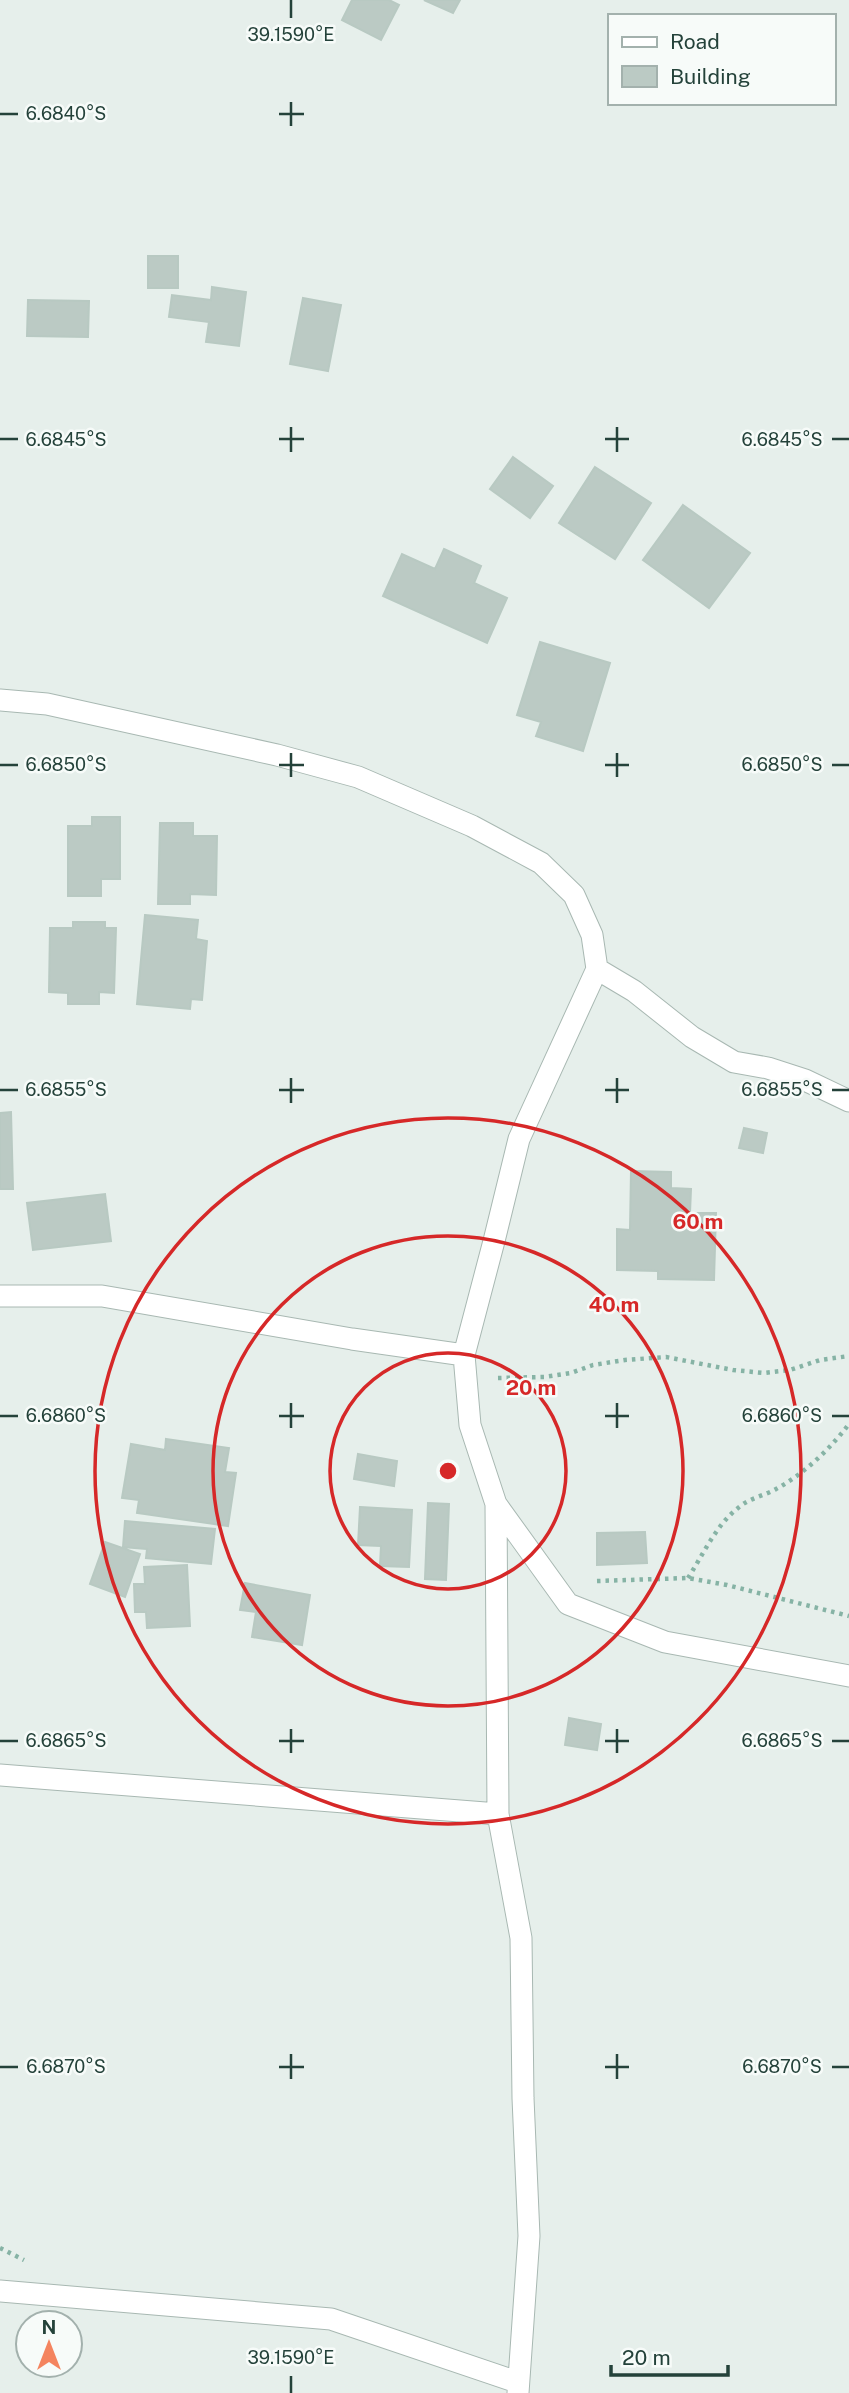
<svg xmlns="http://www.w3.org/2000/svg" width="849" height="2393" viewBox="0 0 849 2393" font-family="'Public Sans',sans-serif">
	<rect width="100%" height="100%" fill="#e6efeb"/>
	<!-- building -->
	<path fill="#bbcac4" stroke="#b8c9c2" stroke-width="2" d="M352 0H389L399 5 381 40 342 20Z
		M424 0H460L453 13Z
		M148 256H178V288H148Z
		M212 287 246 292 239 346 206 342 209 322 169 317 172 295 211 300Z
		M303 298 341 305 328 371 290 364Z
		M28 300 89 301 88 337 27 336Z
		M513 457 553 486 530 518 490 489Z
		M595 467 651 503 615 559 559 523Z
		M683 505 750 553 709 608 643 560Z
		M444 549 481 566 474 583 507 598 487 643 383 596 402 554 435 569Z
		M540 642 610 663 583 751 536 736 541 722 517 715Z
		M92 817H120V879H101V896H68V826H92Z
		M160 823H193V836H217L216 895 190 894V904H158Z
		M145 915 198 920 196 939 207 941 202 1000 191 999 190 1009 137 1004Z
		M73 922H105V928H116L114 993 99 992V1004H68V993L49 992 50 928H73Z
		M11 1112 13 1189H0V1113Z
		M744 1128 767 1133 763 1153 739 1148Z
		M631 1171 671 1172V1188L691 1189 690 1213H716L714 1280 658 1279V1271L617 1270V1229L630 1230Z
		M105 1194 111 1241 33 1250 27 1203Z
		M166 1439 229 1448 225 1472 236 1473 228 1526 137 1513 139 1500 122 1498 131 1444 165 1450Z
		M358 1454 397 1461 394 1486 354 1479Z
		M428 1503 449 1504 446 1580 425 1579Z
		M360 1507 412 1510 409 1567 380 1566 381 1546 358 1545Z
		M125 1521 215 1529 211 1564 146 1558 147 1549 123 1547Z
		M645 1532 647 1563 597 1565V1533Z
		M105 1542 140 1554 125 1597 90 1584Z
		M187 1565 190 1626 147 1628 146 1612H135L134 1584H145L144 1567Z
		M245 1583 310 1595 302 1645 252 1637 256 1612 240 1610Z
		M569 1718 601 1724 597 1750 565 1745Z"/>
	<g fill="none" stroke-linecap="round" stroke-linejoin="round">
		<!-- minor casing -->
		<g stroke="#a8b8b2" stroke-width="23">
			<path id="minor" d="M0 700 47 704 277 755 358 777 472 826 541 863 574 895 592 935 597 969 519 1139 494 1241 464 1355 470 1425 496 1504 498 1814 521 1938 523 2098 529 2236 518 2393
				M597 969 634 991 692 1037 734 1062 768 1068 805 1080 849 1101
				M0 1296H102L352 1339 464 1355
				M496 1504 568 1604 665 1642 849 1676
				M0 1775 498 1814
				M0 2291 331 2319 517 2382"/>
		</g>
		<!-- path -->
		<path stroke="#86b3a5" stroke-width="4.5" stroke-dasharray="3.5 5" stroke-linecap="butt" d="M498 1378 544 1377 571 1373 593 1365 625 1360 666 1357 733 1370 764 1373 790 1370 820 1360 849 1356
			M688 1578C703 1555 716 1525 738 1508 749 1498 764 1496 776 1489 804 1474 830 1449 849 1424
			M597 1581 688 1578 727 1585 849 1616
			M0 2248 24 2260"/>
		<!-- minor -->
		<use href="#minor" stroke="#fff" stroke-width="21"/>
	</g>
	<!-- ticks -->
	<path fill="none" stroke="#24423a" stroke-width="2.5" d="M291 0V18M291 102V126M0 114H18M279 114H304M291 427V452M617 427V452M0 439H18M279 439H304M605 439H629M832 439H849M291 753V777M617 753V777M0 765H18M279 765H304M605 765H629M832 765H849M291 1078V1103M617 1078V1103M0 1090H18M279 1090H304M605 1090H629M832 1090H849M291 1403V1428M617 1403V1428M0 1416H18M279 1416H304M605 1416H629M832 1416H849M291 1729V1753M617 1729V1753M0 1741H18M279 1741H304M605 1741H629M832 1741H849M291 2054V2079M617 2054V2079M0 2067H18M279 2067H304M605 2067H629M832 2067H849M291 2376V2393"/>
	<!-- distance rings -->
	<g fill="none" stroke="#d62828" stroke-width="3.5">
		<circle cx="448" cy="1471" r="118"/>
		<circle cx="448" cy="1471" r="235"/>
		<circle cx="448" cy="1471" r="353"/>
	</g>
	<g font-size="18" text-anchor="middle" fill="#24423a" stroke="#f7fbf9" stroke-width="5" stroke-linejoin="round" paint-order="stroke">
		<text x="291" y="41">39.1590°E</text>
		<text x="66" y="120">6.6840°S</text>
		<text x="66" y="446">6.6845°S</text>
		<text x="782" y="446">6.6845°S</text>
		<text x="66" y="771">6.6850°S</text>
		<text x="782" y="771">6.6850°S</text>
		<text x="66" y="1096">6.6855°S</text>
		<text x="782" y="1096">6.6855°S</text>
		<text x="66" y="1422">6.6860°S</text>
		<text x="782" y="1422">6.6860°S</text>
		<text x="66" y="1747">6.6865°S</text>
		<text x="782" y="1747">6.6865°S</text>
		<text x="66" y="2073">6.6870°S</text>
		<text x="782" y="2073">6.6870°S</text>
		<text x="291" y="2364">39.1590°E</text>
	</g>
	<circle cx="448" cy="1471" r="10" fill="#d62828" stroke="#f7fbf9" stroke-width="3.5"/>
	<g font-size="21" text-anchor="middle" font-weight="bold" fill="#d62828" stroke="#f7fbf9" stroke-width="5" stroke-linejoin="round" paint-order="stroke">
		<text x="698" y="1229">60 m</text>
		<text x="614" y="1312">40 m</text>
		<text x="531" y="1395">20 m</text>
	</g>
	<!-- legend -->
	<rect x="608" y="14" width="228" height="91" fill="#f7fbf9" stroke="#a3b1ad" stroke-width="2"/>
	<rect x="622" y="37" width="35" height="10" fill="#ffffff" stroke="#a3b1ad" stroke-width="2"/>
	<text x="670" y="49" font-size="21" fill="#24423a">Road</text>
	<rect x="622" y="66" width="35" height="21" fill="#bbcac4" stroke="#a3b1ad" stroke-width="2"/>
	<text x="670" y="84" font-size="21" fill="#24423a">Building</text>
	<!-- north arrow -->
	<g transform="translate(49 2344)"><circle r="33" fill="#f7fbf9" stroke="#a3b1ad" stroke-width="2"/>
	<path d="M0-5L12 26L0 18L-12 26Z" fill="#f4845f"/>
	<text y="-10" font-size="19" font-weight="bold" text-anchor="middle" fill="#24423a">N</text>
	</g>
	<!-- scale -->
	<path d="M611 2365v10h117v-10" fill="none" stroke="#24423a" stroke-width="3.5"/>
	<text x="622" y="2365" font-size="21" fill="#24423a" stroke="#f7fbf9" stroke-width="5" paint-order="stroke">20 m</text>
</svg>
